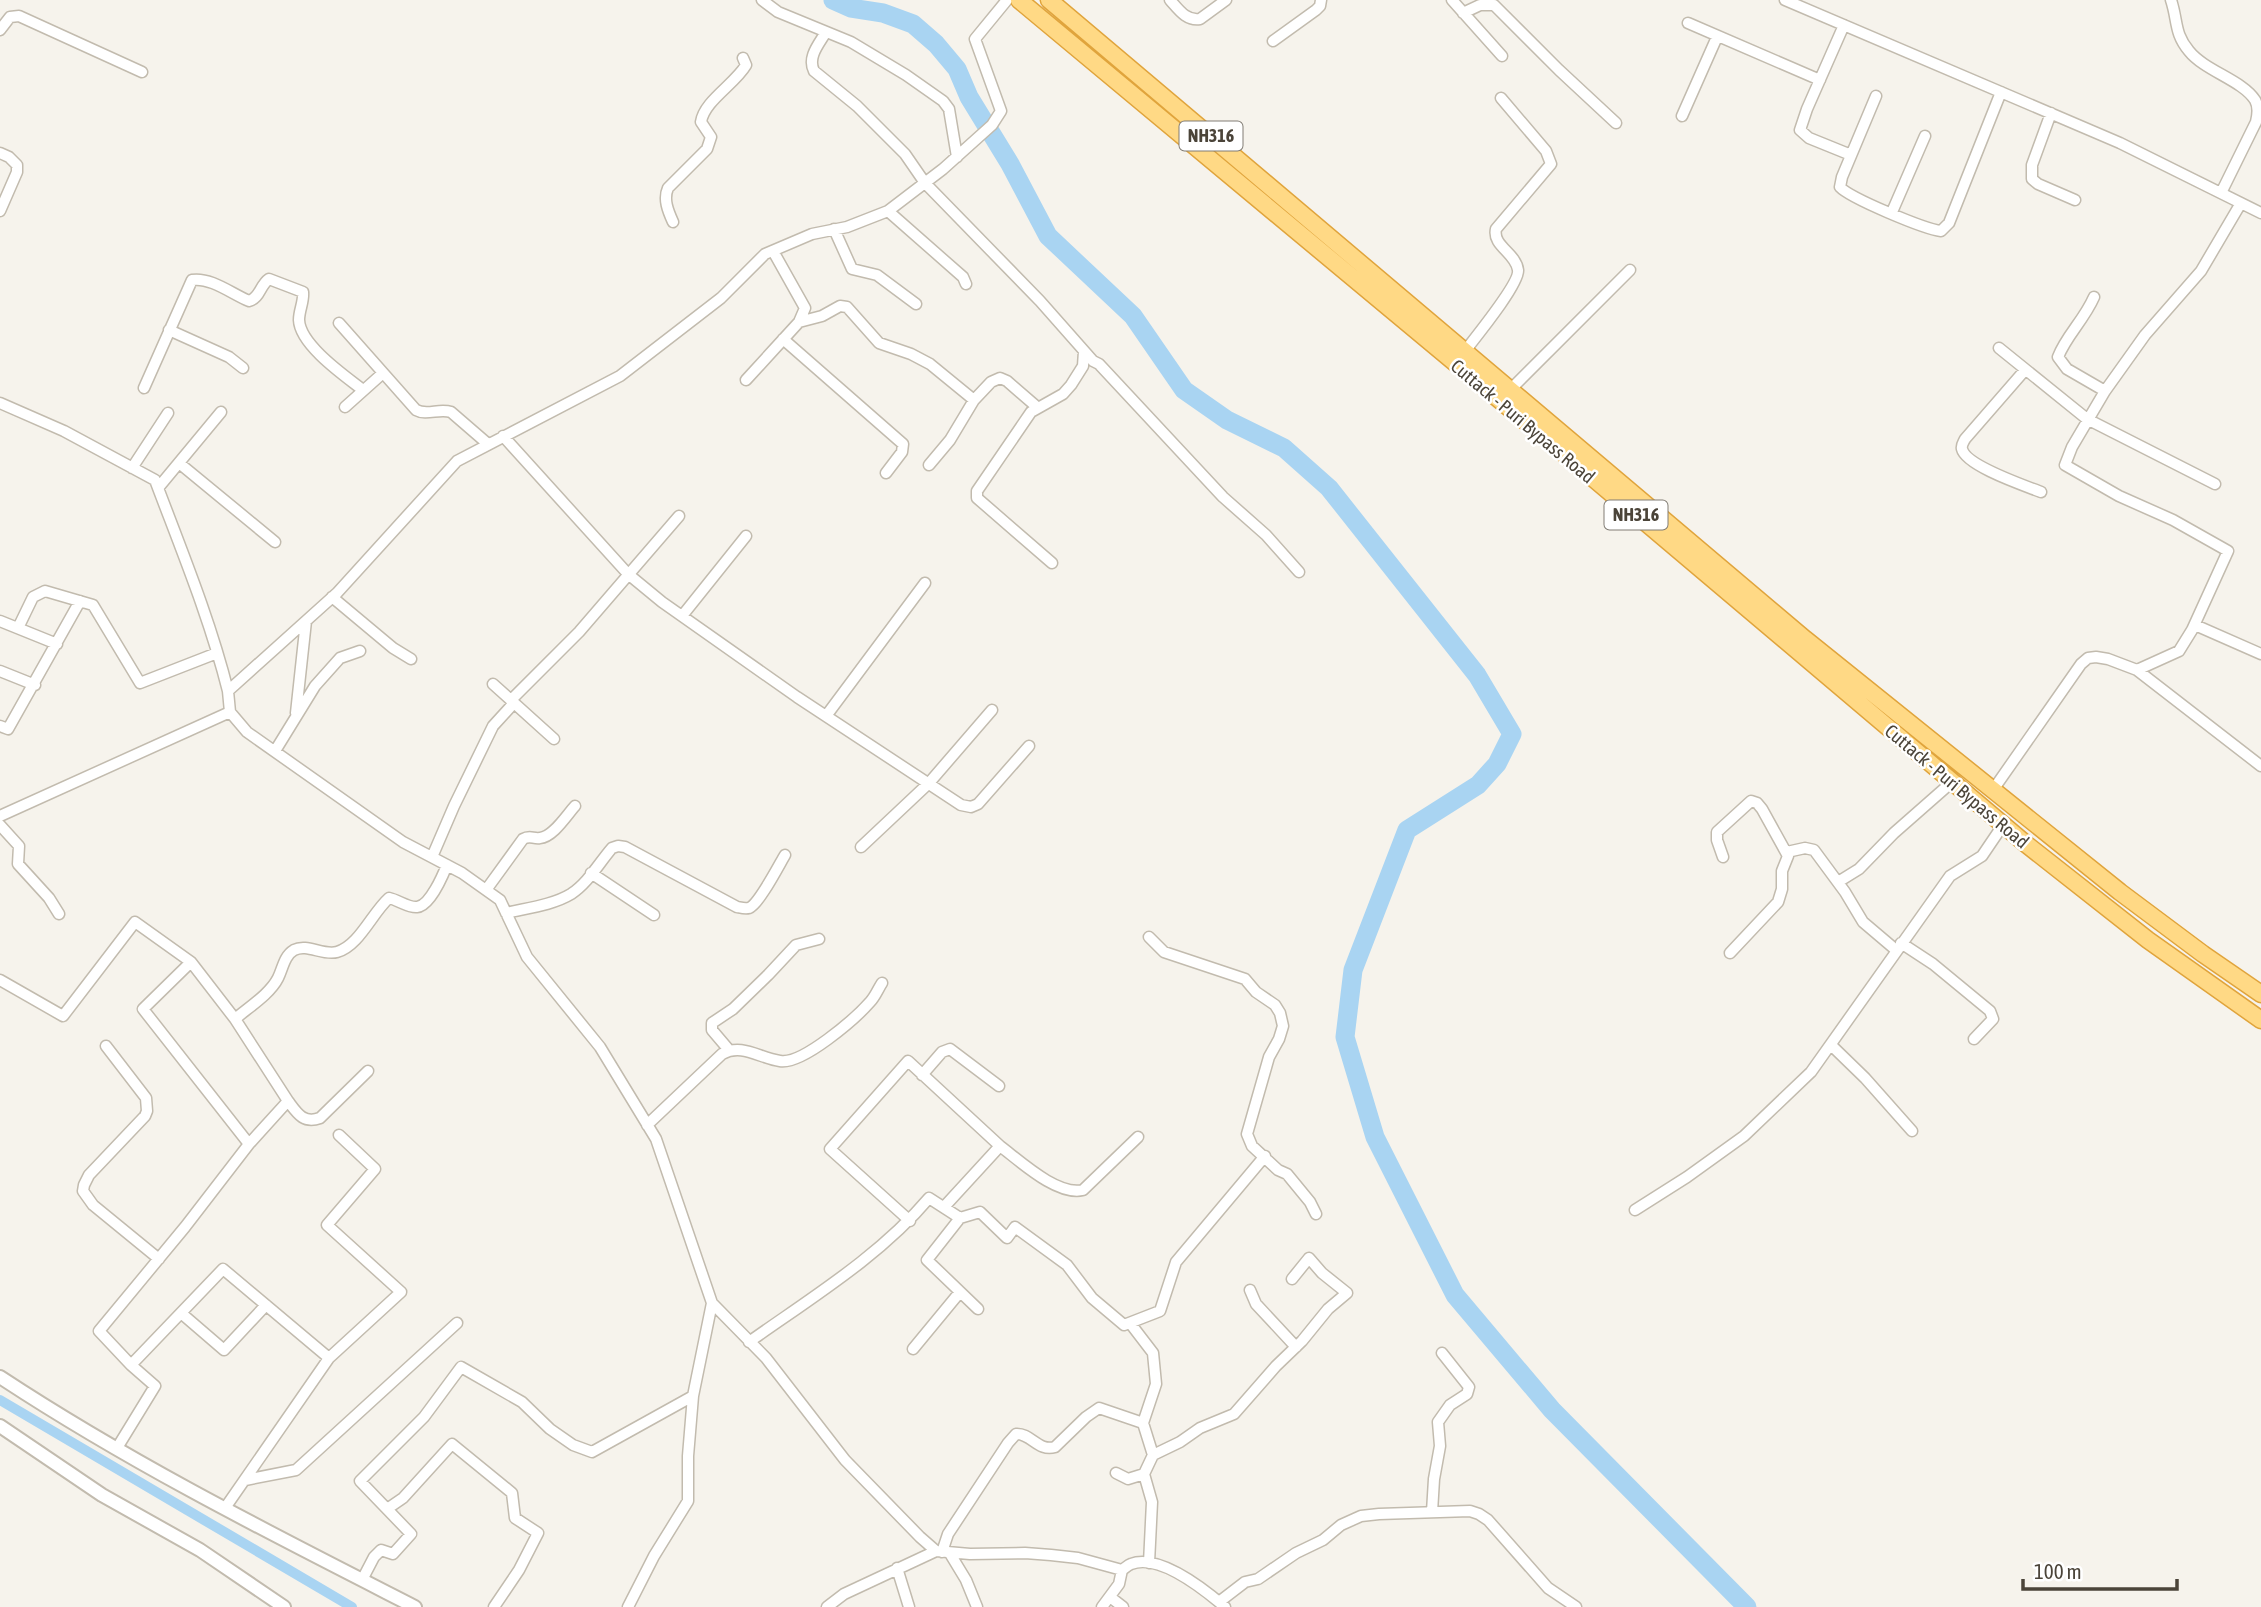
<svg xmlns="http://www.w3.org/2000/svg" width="2261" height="1607" viewBox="0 0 2261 1607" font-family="'Asap Condensed',sans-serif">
	<rect width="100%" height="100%" fill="#f6f3ec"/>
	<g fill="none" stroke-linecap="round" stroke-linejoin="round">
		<!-- canal -->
		<path stroke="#a9d4f2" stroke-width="10" d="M0 1400 352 1607"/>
		<!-- river -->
		<path stroke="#a9d4f2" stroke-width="19" d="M833 0 851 8 883 13 913 24 936 44 957 69 969 97 1010 164 1048 236 1133 316 1184 390 1227 420 1284 448 1329 488 1477 675 1512 734 1497 764 1478 785 1407 830 1353 970 1345 1037 1375 1137 1455 1295 1552 1410 1747 1607"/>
		<!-- minor casing -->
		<g stroke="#c2bbae" stroke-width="13">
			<path id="minor" d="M762 0 778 12 851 42 906 75 943 101 949 109 957 157
				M1170 0C1179 10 1186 21 1200 19L1226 0
				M1452 0 1502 56
				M1785 0 2120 143 2261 213
				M2171 0C2178 21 2174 33 2189 51 2205 71 2242 80 2255 100 2259 107 2258 114 2256 122L2221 193
				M1463 13 1480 5H1494L1559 70 1616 123
				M1688 23 1820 80
				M1844 25 1807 109 1800 130 1809 138 1851 155
				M0 30 10 17 19 16 142 72
				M826 32C819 44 807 57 814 71L857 106 905 154 925 183 1040 301 1093 361 1099 364 1223 497 1266 535 1299 572
				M1273 41 1316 10 1320 6 1321 0
				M1876 96 1842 177 1840 187C1850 198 1924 229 1941 231L1949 223 2001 92
				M2051 113 2032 165V179L2038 184 2075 200
				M1682 116 1717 37
				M0 153 9 157 17 165V172L0 211
				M888 211 963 277 966 284
				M1892 212 1925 136
				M673 222C668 211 663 199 668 188L707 149 711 137 701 122C704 101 735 84 746 65L743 58
				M834 229 852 269 877 275 916 304
				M2094 297C2084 320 2066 336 2058 357L2067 369 2105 391
				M799 322 822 316 840 306 847 307 879 343 911 354 930 364 974 400 950 440 929 465
				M339 323 416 410C427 416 439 408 451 412L488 444
				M169 330 229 357 243 368
				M783 339 903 444 902 452 886 473
				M1999 348 2087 419 2215 484
				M1465 351C1475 338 1520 283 1518 270 1516 253 1492 246 1496 229L1551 164 1546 151 1501 98
				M2025 370 1965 439C1963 443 1961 445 1962 449 1966 466 2026 486 2041 492
				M746 380 799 322 805 308 773 251
				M144 388 192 280C211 277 232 294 249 301 260 298 260 285 269 279L303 292C304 302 299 310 299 320 300 345 345 376 363 390
				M1511 389 1630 270
				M974 400 991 382 1000 378 1007 381 1037 407
				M0 403 64 431 155 480C181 549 210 619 228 691
				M345 407 383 373
				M503 436 628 574 662 602 797 697 961 805 971 807 978 804 1029 746
				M179 463 275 542
				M132 468 168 413
				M158 488 221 412
				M1052 563 977 498V491L1031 412 1063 394 1071 385 1083 366 1084 351
				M332 597 393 648 411 659
				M682 616 746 536
				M0 621 57 644
				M2195 625 2261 654
				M18 628 33 597 45 591 93 605 140 683 217 653
				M2137 670 2179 651 2192 630 2228 551 2173 520 2119 496 2065 465 2072 447 2105 391 2145 335 2201 271 2241 203
				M0 671 35 685
				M493 684 554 739
				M511 700 579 632 679 516
				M230 712 247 732 403 842 462 873 500 900 527 957 600 1047 656 1139 712 1303 766 1358 845 1460 920 1537 936 1551 970 1554 1025 1553 1051 1555 1078 1558 1122 1570C1125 1568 1128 1565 1131 1564 1159 1553 1205 1590 1225 1607
				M296 713 306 621
				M826 716 925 583
				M0 726 8 729 80 601
				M275 751 315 686 340 658 360 651
				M1993 790 2081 664 2088 658 2096 657 2108 659 2137 670 2261 766
				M0 816 230 712 228 691 337 593 457 461 620 376 721 298 765 254 812 234 847 227 888 211 943 169 992 125 1001 111 975 39 1007 0
				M0 825 19 846 18 864 49 898 59 914
				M861 847 929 783 992 710
				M1787 852 1805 848 1814 850 1845 892 1863 922 1896 950
				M432 857 454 806 493 726 514 703
				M1723 857 1717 840V832L1751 801 1757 803 1762 809 1788 856 1782 871V889L1778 902 1730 953
				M591 873 654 915
				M1838 882 1859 869 1894 833 1952 782
				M486 890 523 839C530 835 533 839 540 838 553 837 566 816 575 806
				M506 913C527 908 553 905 571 894 588 883 599 863 612 848L618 846 625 847 737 907C742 908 745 909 749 908 759 904 779 865 785 855
				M1149 937 1164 952 1245 979 1256 992 1275 1005 1280 1013 1283 1026 1279 1039 1269 1057 1247 1134 1252 1146 1278 1170 1287 1174 1310 1202 1316 1214
				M1901 943 1933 964 1990 1011 1993 1019 1974 1039
				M0 980 63 1016 135 922 191 962 235 1019
				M1831 1045 1865 1078 1912 1131
				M106 1046 146 1098 147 1111 145 1116 89 1175 84 1185 83 1191 93 1205 159 1259
				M729 1050 712 1030V1023L733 1009 768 975 796 945 819 939
				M922 1075 942 1052 950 1049 999 1086
				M288 1101C297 1113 303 1124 320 1118L368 1071
				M647 1125 722 1054C742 1043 759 1058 780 1061 802 1065 855 1019 870 1002 875 997 878 989 882 983
				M249 1144 288 1101 235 1019C249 1007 270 994 278 978 283 968 284 956 294 950 307 943 323 956 337 952 359 946 372 913 389 898 398 900 409 908 417 907 430 906 443 875 447 865
				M1000 1146C1020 1161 1057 1196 1083 1190L1138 1137
				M1635 1210 1687 1177 1744 1136 1811 1072 1950 876 1982 856 2003 825
				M910 1221 830 1149 908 1061 1000 1146 944 1207
				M1250 1290 1256 1304 1296 1347
				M978 1309 927 1260 960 1218 980 1212 1007 1238 1015 1227 1067 1265 1092 1298 1124 1325 1160 1311 1176 1262 1265 1156
				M181 1313 224 1350 266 1305
				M1130 1323 1153 1353 1156 1384 1143 1423 1153 1455
				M749 1342C811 1298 880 1256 929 1198L960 1218
				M913 1349 960 1292
				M329 1358 401 1292 327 1225 375 1169 339 1135
				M131 1365 99 1331 185 1227 249 1144 143 1009 191 962
				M117 1448 155 1386 131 1365 223 1269 329 1358 225 1508
				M1116 1473 1128 1479 1144 1474 1152 1502 1149 1563
				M1144 1474 1153 1455 1180 1442 1200 1428 1234 1414 1276 1366 1302 1341 1328 1309 1347 1293 1322 1273 1309 1258 1292 1279
				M245 1480 296 1470 457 1323
				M387 1509 403 1498 452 1444 512 1493 515 1518 538 1533 519 1570 494 1607
				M1432 1512 1434 1479 1440 1446 1438 1422 1450 1405 1467 1394 1469 1387 1442 1353
				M942 1552 948 1534 1008 1443 1016 1434C1031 1433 1038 1452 1055 1447L1086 1417 1099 1408 1143 1423
				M949 1552 966 1580 977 1607
				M897 1568 909 1607
				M362 1580 374 1557 381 1550 393 1554 411 1534 360 1481 424 1417 461 1367 522 1402 550 1429 573 1445 592 1452 693 1396
				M1110 1597 1123 1607
				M1219 1602 1245 1582 1258 1579 1296 1553 1323 1540 1341 1525 1361 1516 1379 1514 1470 1511 1479 1514 1488 1520 1548 1588 1576 1607
				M628 1607 654 1556 688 1501V1456L693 1396 712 1303
				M827 1607 844 1594 936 1551
				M1102 1607 1119 1584 1122 1570"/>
		</g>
		<!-- tertiary casing -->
		<g stroke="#c2bbae" stroke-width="16">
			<path id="tertiary" d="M0 1377C132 1464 274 1535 415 1607
				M0 1426 102 1495 200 1550 284 1607"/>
		</g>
		<!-- trunk casing -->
		<g stroke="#e0a43c" stroke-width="19">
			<path id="trunk" d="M1019 0 1561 451 2026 844 2148 940 2261 1020
				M1049 0 1805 639 2120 892 2203 954 2261 994"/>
		</g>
		<!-- minor -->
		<use href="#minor" stroke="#fff" stroke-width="10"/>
		<!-- tertiary -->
		<use href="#tertiary" stroke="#fff" stroke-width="12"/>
		<!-- trunk -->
		<use href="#trunk" stroke="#ffd985" stroke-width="16"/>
	</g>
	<g text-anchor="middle" stroke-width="5" stroke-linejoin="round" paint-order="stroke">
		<!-- shield labels -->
		<g fill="#fff" stroke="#817c74" stroke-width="2">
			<rect x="1179.5" y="121.5" width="63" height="29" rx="5"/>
			<rect x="1604.5" y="500.5" width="63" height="29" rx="5"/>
		</g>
		<g font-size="18" font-weight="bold" fill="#4b4439">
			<text x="1211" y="142">NH316</text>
			<text x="1636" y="521">NH316</text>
		</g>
		<!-- street labels -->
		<g font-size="19" fill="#4b4439" stroke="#fff">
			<text transform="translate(1523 421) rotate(40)" y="7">Cuttack - Puri Bypass Road</text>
			<text transform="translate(1957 786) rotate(40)" y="7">Cuttack - Puri Bypass Road</text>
		</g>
	</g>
	<!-- scale -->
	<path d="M2023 1579v10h154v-10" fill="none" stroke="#4b4439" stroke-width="3.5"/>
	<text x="2034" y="1579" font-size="21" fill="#4b4439" stroke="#ffffff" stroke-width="5" paint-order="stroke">100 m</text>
</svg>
